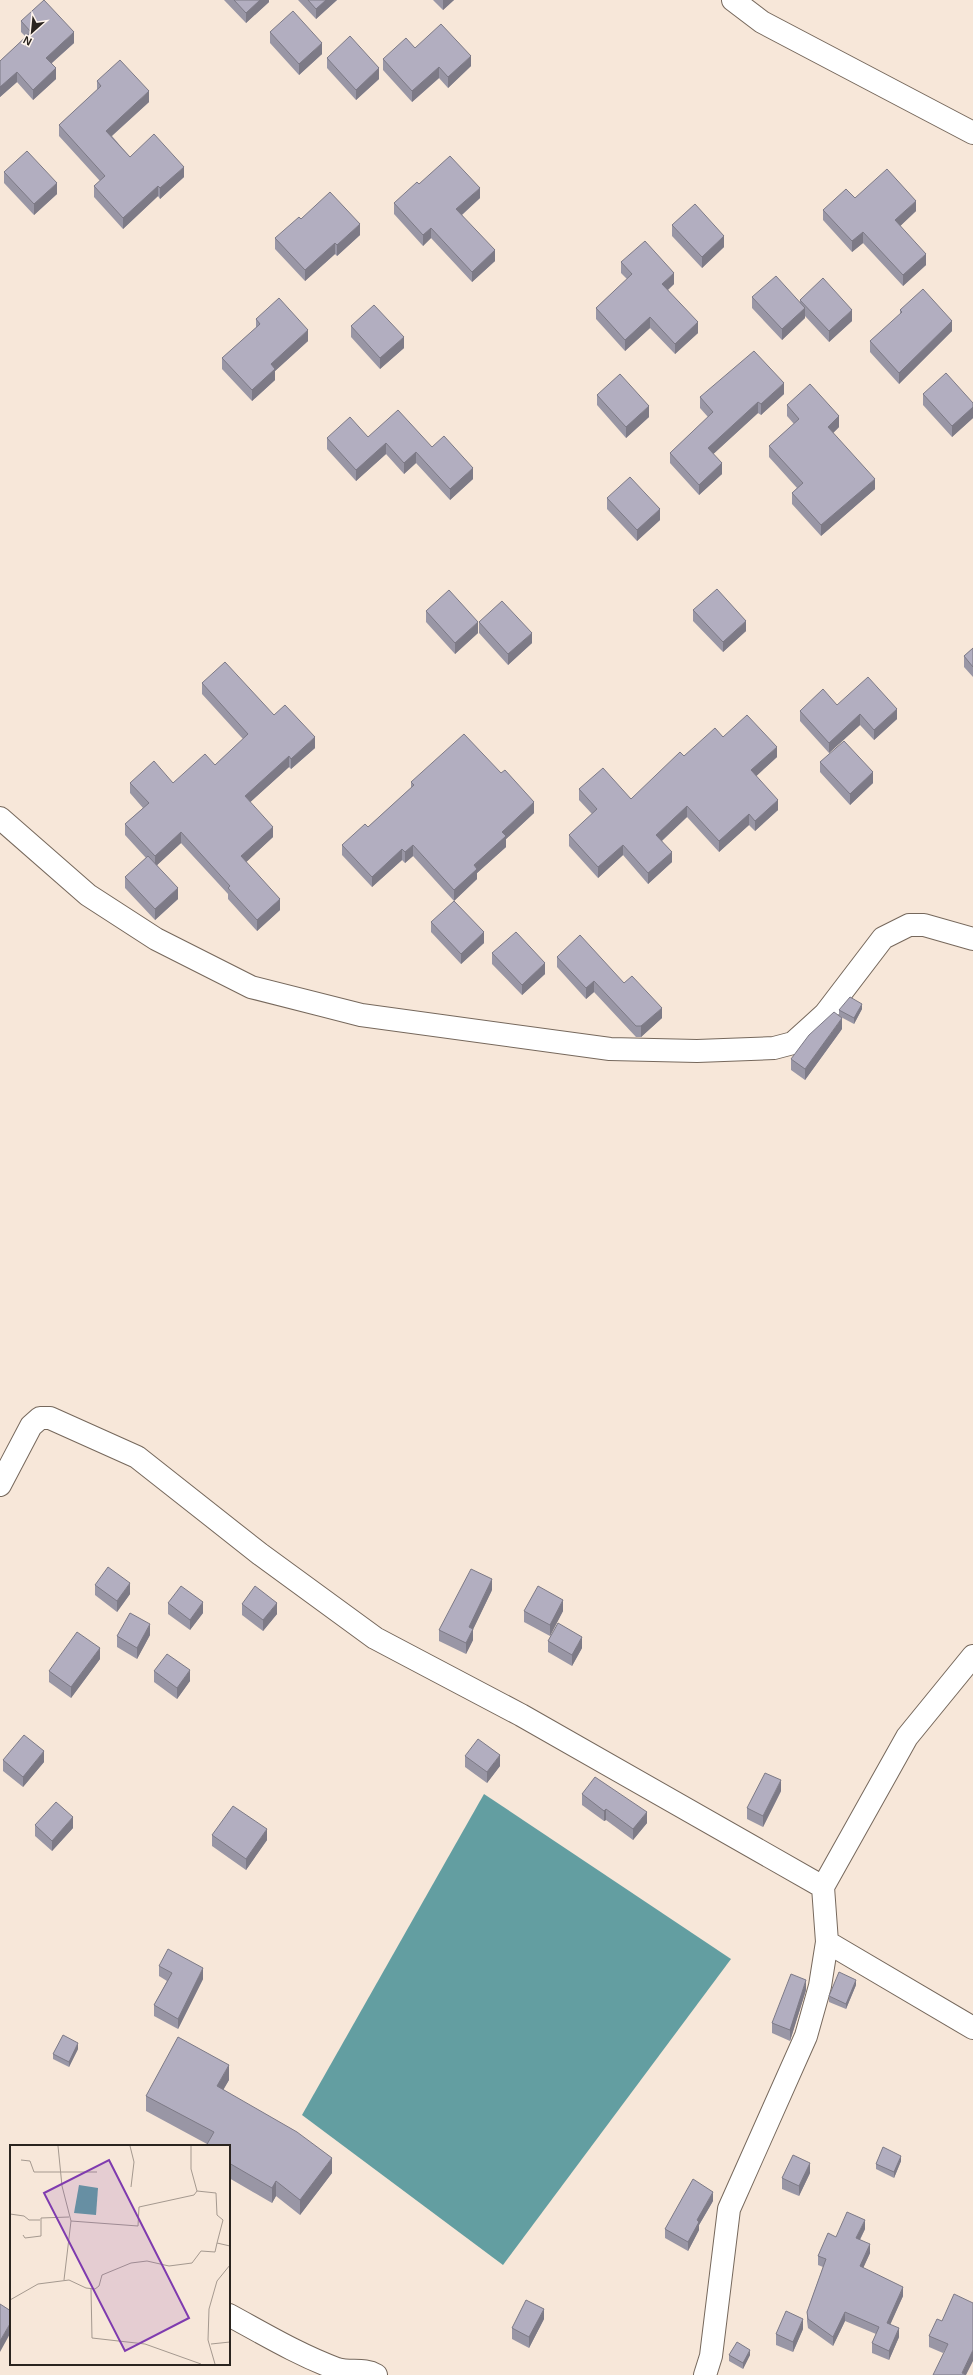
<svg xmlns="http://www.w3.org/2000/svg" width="973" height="2375" viewBox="0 0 973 2375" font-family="Arial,sans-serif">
	<rect width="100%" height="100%" fill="#f7e7d9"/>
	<!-- water -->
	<path fill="#639ea1" d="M484 1794 731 1959 503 2265 302 2115Z"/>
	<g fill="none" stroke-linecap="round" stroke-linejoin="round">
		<!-- minor casing -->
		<g stroke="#76685c" stroke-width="24">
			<path id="minor" d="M733 0 762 22 973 133
				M0 818 88 895 156 939 251 987 361 1015 610 1049 697 1051 774 1048 793 1043 825 1014 883 938 909 925H924L973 939
				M0 1485 31 1426 40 1418H50L137 1457 260 1554 375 1638 521 1715 823 1887
				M827 1942 973 2028
				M229 2315C264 2334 299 2355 337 2369 350 2373 364 2368 376 2375
				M705 2375 711 2356 729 2209 806 2036 820 1986 827 1942 823 1887 907 1737 973 1656"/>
		</g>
		<!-- minor -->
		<use href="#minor" stroke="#fff" stroke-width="22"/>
	</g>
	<!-- wall -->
	<path fill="#9996a5" d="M224 0H269V2L246 23Z
		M298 0H337L316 19Z
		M433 0H454L443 10Z
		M21 21 74 43 52 63 56 79 33 100 17 82 0 97V61L26 37 21 32Z
		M270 32 322 54 299 75 270 43Z
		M327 58 379 79 356 100 327 68Z
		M383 59 471 66 448 88 439 78 412 102 383 70Z
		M97 81 149 102 112 136 130 157 184 177 160 199 158 196 123 229 94 197V186L100 181 59 136V125L97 90Z
		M4 172 57 194 34 215 4 183Z
		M419 184 480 198 462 215 495 261 472 282 431 238 423 246 394 214V203Z
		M855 198 916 211 900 226 926 265 903 286 863 243 852 252 823 220V210Z
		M301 219 360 235 337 256 335 254 305 281 275 249V238Z
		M672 225 724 247 702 268 672 236Z
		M621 262 674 284 668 290 698 333 675 354 650 328 625 351 596 319V308L627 279 621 273Z
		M752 297 800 302V300L852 321 829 342 805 316V318L782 340 752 308Z
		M900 310 952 331 899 384 870 352V341L900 315Z
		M256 319 308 341 275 371V380L252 401 222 369V358L256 328Z
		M351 326 404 348 380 369 351 337Z
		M784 394 761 415 758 413 713 454 722 474 699 495 670 463V453L708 417 700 408V397Z
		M923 394 973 403V418L952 437 923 405Z
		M597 395 649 417 626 438 597 405Z
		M787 405 839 427 833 433 875 489 821 536 792 504V493L797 488 769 457V446L794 424 787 416Z
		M368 437 432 447 473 479 450 500 416 463 404 474 386 454 356 481 327 449V438Z
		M607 498 660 520 637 541 607 509Z
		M693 610 746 631 723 652 693 621Z
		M426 611 478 633 455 654 426 622Z
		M479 622 532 643 508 665 479 633Z
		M973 648V677L964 667V656Z
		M202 683 274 715 315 748 291 769 289 767 250 802 273 837 246 862 280 910 257 931 228 899V894L181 843 157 865 178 899 155 920 125 888V877L146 858 125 835V824L143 808 130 793V783H173L215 765 243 739 202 694Z
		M837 705 897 719 874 740 860 725 829 753 800 721V711Z
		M723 737 777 757 756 776 778 810 755 831 749 825 719 852 687 817 662 841 672 862 648 884 623 855 598 878 569 846V835L592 814 579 800V789L631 799 684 756Z
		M820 762 873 783 850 805 820 772Z
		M411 782 534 813 506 839V847L477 873V879L454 901 413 856 405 863 402 860 372 887 342 855V845L368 827 411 788Z
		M431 922 484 943 461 964 431 932Z
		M492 953 545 974 522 995 492 964Z
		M557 957 624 983 662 1018 641 1037H636L594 992 586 999 557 967Z
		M862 1009 854 1024 839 1016V1010Z
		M842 1029 805 1080 791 1070V1059Z
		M95 1585 130 1594 117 1612 95 1595Z
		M492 1590 473 1629V1640L466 1654 439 1641V1630Z
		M168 1603 203 1613 190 1630 168 1614Z
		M242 1604 277 1614 263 1631 242 1615Z
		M524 1611H563L550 1636 524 1622Z
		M150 1635 137 1659 117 1647V1636Z
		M548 1641 582 1648 572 1666 548 1652Z
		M100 1659 71 1698 49 1682V1671Z
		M154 1671 190 1681 177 1699 154 1682Z
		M465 1756 500 1766 487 1783 465 1767Z
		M3 1760 44 1762 23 1787 3 1771Z
		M781 1791 763 1827 747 1819V1808Z
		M582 1794 647 1823 633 1840 606 1820 604 1821 582 1805Z
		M35 1825 73 1828 52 1851 35 1836Z
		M212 1835 267 1840 246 1870 212 1846Z
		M159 1966 203 1979 178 2029 154 2016V2005L167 1981 159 1976Z
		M856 1985 846 2009 829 2002V1996Z
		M806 1990 790 2041 772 2033V2023Z
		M78 2049 69 2067 53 2059V2054Z
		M229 2080 223 2089 332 2173 300 2215 276 2196 272 2203 229 2178V2146L207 2144 146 2111V2096Z
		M901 2161 894 2178 876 2169V2164Z
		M810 2173 799 2196 782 2189V2178Z
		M713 2201 699 2225V2230L688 2251 665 2238V2229Z
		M865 2229 860 2240 870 2253 863 2268 903 2296 890 2324 899 2337 889 2360 872 2353V2343L876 2334 845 2321 833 2346 808 2328 807 2321V2312L823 2267 818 2265V2256L836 2237Z
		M973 2303 943 2353 929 2347V2336L942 2321Z
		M544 2319 529 2348 512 2339V2328Z
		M803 2329 793 2352 776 2345V2334Z
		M729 2355H750L743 2369 729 2361Z"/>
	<!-- shaded-wall -->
	<path fill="#7d7a86" d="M260 0H269V2L246 23V13Z
		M326 0H337L316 19V9Z
		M443 0H454L443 10Z
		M74 32V43L46 68V58Z
		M322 43V54L299 75V64Z
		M471 56V66L448 88V77Z
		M439 67V78L412 102V91Z
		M56 68V79L33 100V90Z
		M379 68V79L356 100V90Z
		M17 72V82L0 97V87Z
		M149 91V102L106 141V131Z
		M184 167V177L160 199V188Z
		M57 183V194L34 215V204Z
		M158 186V196L123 229V218Z
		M480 188V198L456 220V209Z
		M916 201V211L895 231V220Z
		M360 224V235L337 256V245Z
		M431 228V238L423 246V235Z
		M863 232V243L852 252V241Z
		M724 236V247L702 268V257Z
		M335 243V254L305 281V270Z
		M495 250V261L472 282V272Z
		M926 254V265L903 286V275Z
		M674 273V284L662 295V284Z
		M805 308V318L782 340V329Z
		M852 310V321L829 342V331Z
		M650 317V328L625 351V340Z
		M952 321V331L899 384V373Z
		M698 322V333L675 354V344Z
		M308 330V341L275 371V380L252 401V390L271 364Z
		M404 337V348L380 369V358Z
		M784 383V394L761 415V404Z
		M758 402V413L708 459V448Z
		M649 406V417L626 438V427Z
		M973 407V418L952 437V426Z
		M839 416V427L828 438V427Z
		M386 443V454L356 481V470Z
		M416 452V463L404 474V463Z
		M722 463V474L699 495V485Z
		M473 468V479L450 500V489Z
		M875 479V489L821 536V525Z
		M660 509V520L637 541V530Z
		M746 621V631L723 652V642Z
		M478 622V633L455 654V643Z
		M532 633V643L508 665V654Z
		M897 709V719L874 740V730Z
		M860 714V725L829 753V743Z
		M315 737V748L291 769V759Z
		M777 747V757L751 781V770Z
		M289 756V767L245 807V796Z
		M873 772V783L850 805V794Z
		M778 800V810L755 831V821Z
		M534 802V813L506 839V847L477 873V879L454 901V890L502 832Z
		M687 806V817L656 846V835Z
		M749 814V825L719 852V841Z
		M273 827V837L241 867V856Z
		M181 832V843L155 867V856Z
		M413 845V856L405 863V852Z
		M623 845V855L598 878V867Z
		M402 849V860L372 887V877Z
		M672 852V862L648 884V873Z
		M178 888V899L155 920V909Z
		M280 899V910L257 931V920Z
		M484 932V943L461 964V954Z
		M545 963V974L522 995V985Z
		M594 981V992L586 999V988Z
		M862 1004V1009L854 1024V1018Z
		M662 1008V1018L641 1037V1026Z
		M842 1018V1029L805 1080V1069Z
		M492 1579V1590L469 1638V1627Z
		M130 1583V1594L117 1612V1601Z
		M563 1600V1611L550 1636V1625Z
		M203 1602V1613L190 1630V1620Z
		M277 1603V1614L263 1631V1620Z
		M150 1624V1635L137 1659V1648Z
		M473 1629V1640L466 1654V1643Z
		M582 1637V1648L572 1666V1655Z
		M100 1648V1659L71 1698V1687Z
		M190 1670V1681L177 1699V1688Z
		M44 1751V1762L23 1787V1777Z
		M500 1755V1766L487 1783V1772Z
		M781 1780V1791L763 1827V1816Z
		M606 1809V1820L604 1821V1811Z
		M647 1812V1823L633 1840V1829Z
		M73 1817V1828L52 1851V1841Z
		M267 1829V1840L246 1870V1859Z
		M203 1968V1979L178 2029V2019Z
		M806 1980V1990L790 2041V2030Z
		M856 1980V1985L846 2009V2004Z
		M78 2043V2049L69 2067V2062Z
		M229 2065V2080L217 2101V2086Z
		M901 2156V2161L894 2178V2172Z
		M332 2158V2173L300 2215V2200Z
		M810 2163V2173L799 2196V2186Z
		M276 2181V2196L272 2203V2188Z
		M713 2192V2201L699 2225V2230L688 2251V2242L697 2220Z
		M865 2220V2229L856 2247V2238Z
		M870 2244V2253L860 2275V2266Z
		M903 2287V2296L887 2332V2323Z
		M544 2309V2319L529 2348V2337Z
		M845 2312V2321L833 2346V2337Z
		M803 2319V2329L793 2352V2342Z
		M11 2322V2332L0 2352V2341Z
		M899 2328V2337L889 2360V2351Z
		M750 2350V2355L743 2369V2363Z
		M973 2350V2361L966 2375 962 2373Z"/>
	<!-- building -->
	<path fill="#b2aec0" stroke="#7d7a86" d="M44 0 74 32 46 58 56 68 33 90 17 72 0 87V61L31 32 21 21Z
		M234 0H260L246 13Z
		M308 0H326L316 9Z
		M293 11 322 43 299 64 270 32Z
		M441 24 471 56 448 77 439 67 412 91 383 59 406 38 415 48Z
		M350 36 379 68 356 90 327 58Z
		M120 60 149 91 106 131 130 157 154 134 184 167 160 188 158 186 123 218 94 186 105 176 59 125 101 86 97 81Z
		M27 151 57 183 34 204 4 172Z
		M450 156 480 188 456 209 495 250 472 272 431 228 423 235 394 203 417 182 419 184Z
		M887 169 916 201 895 220 926 254 903 275 863 232 852 241 823 210 846 189 855 198Z
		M330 192 360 224 337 245 335 243 305 270 275 238 299 217 301 219Z
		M695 204 724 236 702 257 672 225Z
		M645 241 674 273 662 284 698 322 675 344 650 317 625 340 596 308 632 274 621 262Z
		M776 276 805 308 782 329 752 297Z
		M823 278 852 310 829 331 800 300Z
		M923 289 952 321 899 373 870 341 902 312 900 310Z
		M279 298 308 330 271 364 275 369 252 390 222 358 260 324 256 319Z
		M374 305 404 337 380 358 351 326Z
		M754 351 784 383 761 404 758 402 708 448 722 463 699 485 670 453 713 412 700 397Z
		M946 373 973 403V407L952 426 923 394Z
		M620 374 649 406 626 427 597 395Z
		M810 384 839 416 828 427 875 479 821 525 792 493 803 483 769 446 799 419 787 405Z
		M398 410 432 447 444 436 473 468 450 489 416 452 404 463 386 443 356 470 327 438 350 417 368 437Z
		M630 477 660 509 637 530 607 498Z
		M717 589 746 621 723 642 693 610Z
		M449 590 478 622 455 643 426 611Z
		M502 601 532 633 508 654 479 622Z
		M973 648V667L964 656Z
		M225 662 274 715 285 705 315 737 291 759 289 756 245 796 273 827 241 856 280 899 257 920 228 888 230 886 181 832 155 856 125 824 149 803 130 783 154 761 173 783 205 754 215 765 248 734 202 683Z
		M868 677 897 709 874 730 860 714 829 743 800 711 823 689 837 705Z
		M747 715 777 747 751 770 778 800 755 821 749 814 719 841 687 806 656 835 672 852 648 873 623 845 598 867 569 835 597 809 579 789 603 768 631 799 680 752 684 756 715 728 723 737Z
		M464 734 501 773 505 770 534 802 502 832 506 836 474 865 477 869 454 890 413 845 405 852 402 849 372 877 342 845 365 824 368 827 414 785 411 782Z
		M844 741 873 772 850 794 820 762Z
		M148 856 178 888 155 909 125 877Z
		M454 901 484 932 461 954 431 922Z
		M516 932 545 963 522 985 492 953Z
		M580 935 624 983 632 976 662 1008 641 1026H636L594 981 586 988 557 957Z
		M850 997 862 1004 854 1018 839 1010Z
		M834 1012 842 1018 805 1069 791 1059 809 1035Z
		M108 1567 130 1583 117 1601 95 1585Z
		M471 1569 492 1579 469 1627 473 1629 466 1643 439 1630Z
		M181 1586 203 1602 190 1620 168 1603Z
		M255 1586 277 1603 263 1620 242 1604Z
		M538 1586 563 1600 550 1625 524 1611Z
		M130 1613 150 1624 137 1648 117 1636Z
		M558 1623 582 1637 572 1655 548 1641Z
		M77 1632 100 1648 71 1687 49 1671Z
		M167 1654 190 1670 177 1688 154 1671Z
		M24 1735 44 1751 23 1777 3 1760Z
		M478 1739 500 1755 487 1772 465 1756Z
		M765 1773 781 1780 763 1816 747 1808Z
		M595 1777 647 1812 633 1829 606 1809 604 1811 582 1794Z
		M56 1802 73 1817 52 1841 35 1825Z
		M233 1806 267 1829 246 1859 212 1835Z
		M168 1949 203 1968 178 2019 154 2005 172 1973 159 1966Z
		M839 1972 856 1980 846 2004 829 1996Z
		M791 1974 806 1980 790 2030 772 2023Z
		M63 2035 78 2043 69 2062 53 2054Z
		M178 2037 229 2065 217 2086 297 2132 332 2158 300 2200 276 2181 272 2188 229 2163V2146H206L214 2132 146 2096Z
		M883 2147 901 2156 894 2172 876 2164Z
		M793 2155 810 2163 799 2186 782 2178Z
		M693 2179 713 2192 697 2220 699 2222 688 2242 665 2229Z
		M847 2212 865 2220 856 2238 870 2244 860 2266 903 2287 887 2323 899 2328 889 2351 872 2343 879 2327 845 2312 833 2337 808 2319 807 2312 826 2259 818 2256 828 2233 836 2237Z
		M954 2294 973 2303V2350L962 2373 966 2375H933L948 2344 929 2336 937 2319 942 2321Z
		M526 2300 544 2309 529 2337 512 2328Z
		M0 2304 11 2311V2322L0 2341Z
		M786 2311 803 2319 793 2342 776 2334Z
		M737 2342 750 2350 743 2363 729 2355Z"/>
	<!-- overview -->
	<g transform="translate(10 2145)">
		<rect width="220" height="220" fill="#f7e7d9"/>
		<path d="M69 40 88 43 86 70 64 68Z" fill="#639ea1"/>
		<path fill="none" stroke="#a5998f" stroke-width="1" d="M48 1 52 41 61 76 54 135M120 1 124 17 121 42M11 15 20 16 24 27H87M187 46 206 48 207 70 213 75 207 98M0 69 14 71 19 75H30M61 76 128 81 129 62 184 50 187 46 181 24V1M13 90 15 93 31 91V73L59 72M81 144 82 193 135 199 191 219M0 155 28 139 59 135 76 143 85 144 89 141 92 130 121 118 137 116 159 121 182 118 191 106 205 107 207 98 220 101M201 199 220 197M205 219 198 195 199 164 207 136 220 120"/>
		<path fill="#7f3baf" fill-opacity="0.15" stroke="#7f3baf" stroke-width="2" d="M99 15 179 173 115 206 34 48Z"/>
		<rect width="220" height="220" fill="none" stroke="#2a241f" stroke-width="2"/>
	</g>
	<!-- north arrow -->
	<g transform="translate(32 32) rotate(207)" stroke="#fff5ed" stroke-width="3" paint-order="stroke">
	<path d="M0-3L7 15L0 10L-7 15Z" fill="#2a241f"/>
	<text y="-6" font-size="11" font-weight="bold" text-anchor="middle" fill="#2a241f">N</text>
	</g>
</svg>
